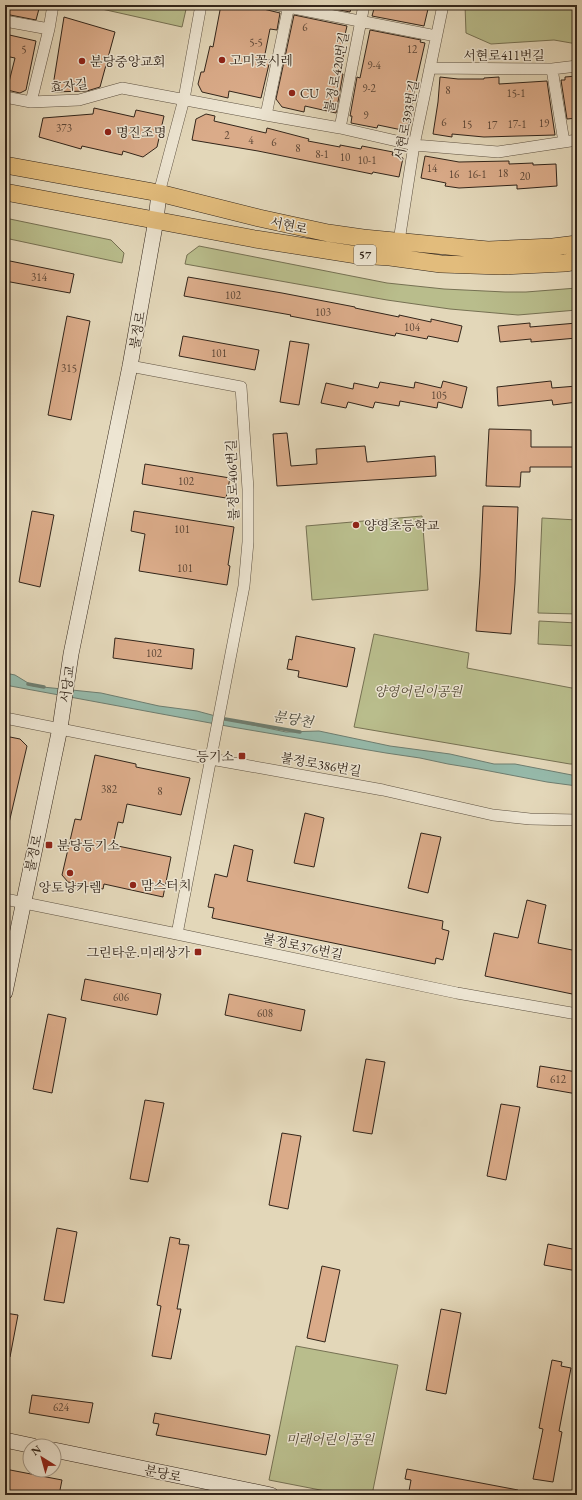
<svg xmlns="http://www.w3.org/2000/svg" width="582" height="1500" viewBox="0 0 582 1500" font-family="'EB Garamond','Noto Serif KR',serif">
	<rect width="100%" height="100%" fill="#e3d7b9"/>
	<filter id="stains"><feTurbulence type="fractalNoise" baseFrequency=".005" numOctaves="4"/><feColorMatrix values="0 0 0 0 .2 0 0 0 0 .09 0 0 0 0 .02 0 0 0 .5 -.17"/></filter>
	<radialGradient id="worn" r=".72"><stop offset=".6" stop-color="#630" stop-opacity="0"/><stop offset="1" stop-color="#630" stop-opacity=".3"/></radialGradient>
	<!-- green -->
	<path fill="#b9bd8c" stroke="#767153" d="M84 5H187L182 27Z
		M465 5H577V44L554 40 491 44 466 33Z
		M5 218 111 240 124 253 122 263 5 238Z
		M199 246 387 283 444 289 505 292H526L577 288V310L518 315 450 309 387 300 185 264 187 255Z
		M422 516 428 590 312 600 306 526Z
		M542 518 577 520V614L538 613Z
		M539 621 577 623V646L538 644Z
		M374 634 469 653 467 668 577 689V764H570L354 727Z
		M296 1346 398 1365 372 1495H346L269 1480Z"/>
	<!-- water -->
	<path fill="#96baab" stroke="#6e7e71" d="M5 673 15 675 33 686 101 693 159 706 197 711 234 721 286 732 319 731 390 746 450 754 494 764H515L577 776V786L547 782 479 769 448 764 420 758 386 753 232 727 5 685Z"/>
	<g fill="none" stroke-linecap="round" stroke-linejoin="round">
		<!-- stream -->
		<path stroke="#6e7e71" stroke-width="3.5" d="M28 684 44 687
			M225 719 300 732"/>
	</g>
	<!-- building -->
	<path fill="#daab89" stroke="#32251a" d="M5 5H40L36 20 5 14Z
		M221 5H237L250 8 251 6 280 13 277 30 270 29 264 59 270 60 261 98 229 91 228 98 202 92 198 84 201 72H204L210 46 213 47Z
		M314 5H352L350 12Z
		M375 5H410L428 9 424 26 372 16Z
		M294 15 347 26 341 52 344 53 339 73 343 74 336 113 305 106 304 112 282 107 276 99Z
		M64 17 115 32 100 87 87 91 52 92Z
		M370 30 421 40 420 42 425 43 415 87 408 125 402 130 378 125 377 128 351 123 352 116H350L357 77 360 78Z
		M5 34 36 41 26 90 20 93 7 90 15 58 5 56Z
		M577 76V118L567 119 561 80H565V77Z
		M440 77 458 79H484V78L499 77V84L547 81 555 135 484 137 452 134V137L433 134 438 102Z
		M94 108 134 117 136 110 164 116 157 147 143 157 123 151 122 155 82 146 81 149 39 137 43 118 93 114Z
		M206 114 215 116 214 121 266 133 267 128 309 139 308 141 340 147V145L361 149 362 146 393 152 392 155 403 158 399 177 373 172 372 174 258 151 192 140 196 119Z
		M425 156 459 162 509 161V164L533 163V165L556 164 557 186 517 189V185L459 188 445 186 446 183 421 178Z
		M5 260 74 274 70 293 5 281Z
		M188 277 282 293 355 307V308L399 317V315L431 322V319L462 326 458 342 428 336 427 339 396 333 395 336 290 316 291 315 184 296Z
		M67 316 90 321 71 420 48 415Z
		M530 323V327L577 323V338L531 342V339L500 342 498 326Z
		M183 336 259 350 255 370 179 356Z
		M290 341 309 344 299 405 280 402Z
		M443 381 467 387 462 408 438 402 437 408 400 401 399 406 375 402 373 408 348 402 346 408 321 403 326 383 353 389 354 383 378 388 380 382 414 388 415 382 441 388Z
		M551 381 552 388 577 386V402L553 405 552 400 498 406 497 387Z
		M489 429 531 430V447H577V467H530V472H521L520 487 486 486Z
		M287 433 291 466 317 464 316 449 365 446 367 462 435 456 436 476 277 486 273 434Z
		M145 464 230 478 226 498 142 484Z
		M483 506 518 507 515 583 511 634 476 631 480 576Z
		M32 511 54 515 40 587 19 582Z
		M134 511 234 527 228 565 230 566 227 585 139 571 145 534 131 531Z
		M296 636 355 648 347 687 298 677 299 671 287 669 289 659 292 660Z
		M115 638 194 649 192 669 113 658Z
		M5 736 20 739 27 746 9 823H5Z
		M95 755 136 764V767L190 778 181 815 127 804 123 823 118 822 113 845 171 857 163 897 104 884 103 889 68 882 62 875 75 819 81 820Z
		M305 813 324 818 314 867 294 863Z
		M421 833 441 837 428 893 408 888Z
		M234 845 253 850 247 881 443 921 442 929 449 931 443 960 436 958 435 964 212 918 214 908 208 907 215 874 227 877Z
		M527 900 546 905 538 943 577 951V995L485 976 494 933 518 938Z
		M85 979 161 994 157 1015 81 1000Z
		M229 994 305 1010 301 1031 225 1015Z
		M48 1014 66 1018 52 1093 33 1089Z
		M366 1059 385 1062 372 1134 353 1131Z
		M540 1066 577 1072V1094L537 1087Z
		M145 1100 164 1103 148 1182 130 1179Z
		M501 1104 520 1107 506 1180 487 1176Z
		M282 1133 301 1136 288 1209 269 1205Z
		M57 1228 77 1232 64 1303 44 1300Z
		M170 1237 180 1239 179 1244 189 1245 177 1309H181L171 1359 152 1356 161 1306 157 1305Z
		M548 1244 577 1250V1271L544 1265Z
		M322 1266 340 1270 325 1342 307 1338Z
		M441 1309 461 1313 446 1394 426 1390Z
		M5 1313 18 1315 10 1357 5 1356Z
		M552 1360 562 1362 561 1366 571 1368 559 1431 562 1432 553 1482 533 1479 543 1429 539 1428Z
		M32 1395 93 1403 89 1423 29 1413Z
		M155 1413 270 1435 266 1455 156 1435 159 1424 153 1423Z
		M5 1469 62 1480 59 1495H31L5 1490Z
		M407 1469 518 1490V1495H431L409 1491 411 1480 405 1479Z"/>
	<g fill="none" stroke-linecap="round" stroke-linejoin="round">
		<!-- minor casing -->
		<g stroke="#5e5242" stroke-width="12">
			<path id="minor" d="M278 5 436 36
				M5 21 49 29
				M431 68 552 69 577 66
				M552 69 564 142
				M5 97 31 102 79 100 122 88 266 115 340 128 414 145 498 152 577 140
				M31 102 49 29 53 5
				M266 115 289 5
				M340 128 364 5
				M159 193 184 99 201 5
				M399 241 414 145 443 5
				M130 366 241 387 248 489V542L244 586 177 934
				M5 718 211 759 383 790 493 815 530 819 577 820
				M5 899 177 934 457 993 577 1014"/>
		</g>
		<!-- secondary casing -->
		<g stroke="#32251a" stroke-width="16">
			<path id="secondary" d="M5 992 60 728 71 654 130 366 156 220 159 193
				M5 1440 33 1446
				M54 1450 271 1495"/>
		</g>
		<!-- primary casing -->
		<g stroke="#32251a" stroke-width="18">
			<path id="primary" d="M5 165 159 193 259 218 328 233 363 238 488 250 553 247 577 244
				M5 192 255 239 357 255 390 257 441 264 500 266 565 263 577 261"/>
		</g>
		<!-- minor -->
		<use href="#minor" stroke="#ede5d2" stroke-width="11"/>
		<!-- secondary -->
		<use href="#secondary" stroke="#ede5d2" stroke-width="15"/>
		<!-- primary -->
		<use href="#primary" stroke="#e2bc7c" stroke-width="17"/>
	</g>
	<!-- markers -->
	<g fill="#8f2418" stroke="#ede5d2" stroke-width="1.5">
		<circle cx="222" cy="60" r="4"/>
		<circle cx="82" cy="61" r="4"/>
		<circle cx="292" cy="93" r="4"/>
		<circle cx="108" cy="132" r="4"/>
		<circle cx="356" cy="525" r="4"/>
		<rect x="238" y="752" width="8" height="8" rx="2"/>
		<rect x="45" y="841" width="8" height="8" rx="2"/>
		<circle cx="70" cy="873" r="4"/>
		<circle cx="133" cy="885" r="4"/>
		<rect x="194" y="948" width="8" height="8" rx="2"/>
	</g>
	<g text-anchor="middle" stroke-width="3" stroke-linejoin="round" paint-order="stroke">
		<!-- number labels -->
		<g font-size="11" fill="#5c4636">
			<text x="305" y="31">6</text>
			<text x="256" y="46">5-5</text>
			<text x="24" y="53">5</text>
			<text x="412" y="53">12</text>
			<text x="374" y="69">9-4</text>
			<text x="369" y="92">9-2</text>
			<text x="448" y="94">8</text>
			<text x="516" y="97">15-1</text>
			<text x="366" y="119">9</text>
			<text x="444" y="126">6</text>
			<text x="544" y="127">19</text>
			<text x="467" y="128">15</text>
			<text x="517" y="128">17-1</text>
			<text x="492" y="129">17</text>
			<text x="64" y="132">373</text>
			<text x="227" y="139">2</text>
			<text x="251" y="144">4</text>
			<text x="274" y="146">6</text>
			<text x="298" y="152">8</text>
			<text x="322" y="158">8-1</text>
			<text x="345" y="161">10</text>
			<text x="367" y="164">10-1</text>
			<text x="432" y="172">14</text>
			<text x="503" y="177">18</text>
			<text x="454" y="178">16</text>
			<text x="477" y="178">16-1</text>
			<text x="525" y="180">20</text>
			<text x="39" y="281">314</text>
			<text x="233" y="299">102</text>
			<text x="323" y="316">103</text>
			<text x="412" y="331">104</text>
			<text x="219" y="357">101</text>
			<text x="69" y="372">315</text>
			<text x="439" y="399">105</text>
			<text x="186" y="485">102</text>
			<text x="182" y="533">101</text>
			<text x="185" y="572">101</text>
			<text x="154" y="657">102</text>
			<text x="109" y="793">382</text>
			<text x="160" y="795">8</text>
			<text x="121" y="1001">606</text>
			<text x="265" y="1017">608</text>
			<text x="558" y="1083">612</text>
			<text x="61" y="1411">624</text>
		</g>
		<!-- shield labels -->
		<rect fill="#ede5d2" stroke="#6a5f51" stroke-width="1" x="354" y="245" width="22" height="20" rx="3"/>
		<g font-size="12" font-weight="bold" fill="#32251a">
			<text x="365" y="259">57</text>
		</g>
		<!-- street labels -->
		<g font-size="13" fill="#32251a" stroke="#ede5d2">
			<text x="504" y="60">서현로411번길</text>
			<text transform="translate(336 72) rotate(-79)" y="5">불정로420번길</text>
			<text transform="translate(69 85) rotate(-7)" y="5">효자길</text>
			<text transform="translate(406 120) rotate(-79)" y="5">서현로393번길</text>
			<text transform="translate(289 225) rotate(12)" y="5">서현로</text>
			<text transform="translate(137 330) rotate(-80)" y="5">불정로</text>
			<text transform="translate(232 480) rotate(-92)" y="5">불정로406번길</text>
			<text transform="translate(67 684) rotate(-82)" y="5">서당교</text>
			<text transform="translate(321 764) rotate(10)" y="5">불정로386번길</text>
			<text transform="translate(33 853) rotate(-78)" y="5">불정로</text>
			<text transform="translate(303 946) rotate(12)" y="5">불정로376번길</text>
			<text transform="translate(163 1473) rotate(12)" y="5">분당로</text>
		</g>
		<!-- poi labels -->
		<g font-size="13" fill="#32251a" stroke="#ede5d2" text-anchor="start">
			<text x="230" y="65">고미꽃시레</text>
			<text x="90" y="66">분당중앙교회</text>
			<text x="300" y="98">CU</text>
			<text x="116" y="137">명진조명</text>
			<text x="364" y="530">양영초등학교</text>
			<text x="234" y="761" text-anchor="end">등기소</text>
			<text x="57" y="850">분당등기소</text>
			<text x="141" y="890">맘스터치</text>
			<text x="70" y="892" text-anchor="middle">앙토낭카렘</text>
			<text x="190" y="957" text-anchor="end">그린타운.미래상가</text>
		</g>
		<!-- park labels -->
		<g font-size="13" font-style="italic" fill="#544b36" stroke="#ede5d2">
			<text x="418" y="696">양영어린이공원</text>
			<text x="330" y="1444">미래어린이공원</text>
		</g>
		<!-- water labels -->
		<g font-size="14" font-style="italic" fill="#4b4a3e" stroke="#ede5d2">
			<text transform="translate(293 719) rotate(10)" y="5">분당천</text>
		</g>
	</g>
	<!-- margin -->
	<rect width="582" height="1500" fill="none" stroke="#e3d7b9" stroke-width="20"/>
	<rect x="6" y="6" width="570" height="1488" fill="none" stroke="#32251a" stroke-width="2"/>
	<rect x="10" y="10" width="562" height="1480" fill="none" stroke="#32251a"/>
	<!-- north arrow -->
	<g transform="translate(42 1458) rotate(323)"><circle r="19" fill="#ede5d2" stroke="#a29888"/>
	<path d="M0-3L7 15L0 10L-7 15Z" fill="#8f2418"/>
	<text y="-6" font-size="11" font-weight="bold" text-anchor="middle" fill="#32251a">N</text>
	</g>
	<rect width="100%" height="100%" filter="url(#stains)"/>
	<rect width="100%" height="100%" fill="url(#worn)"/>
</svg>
